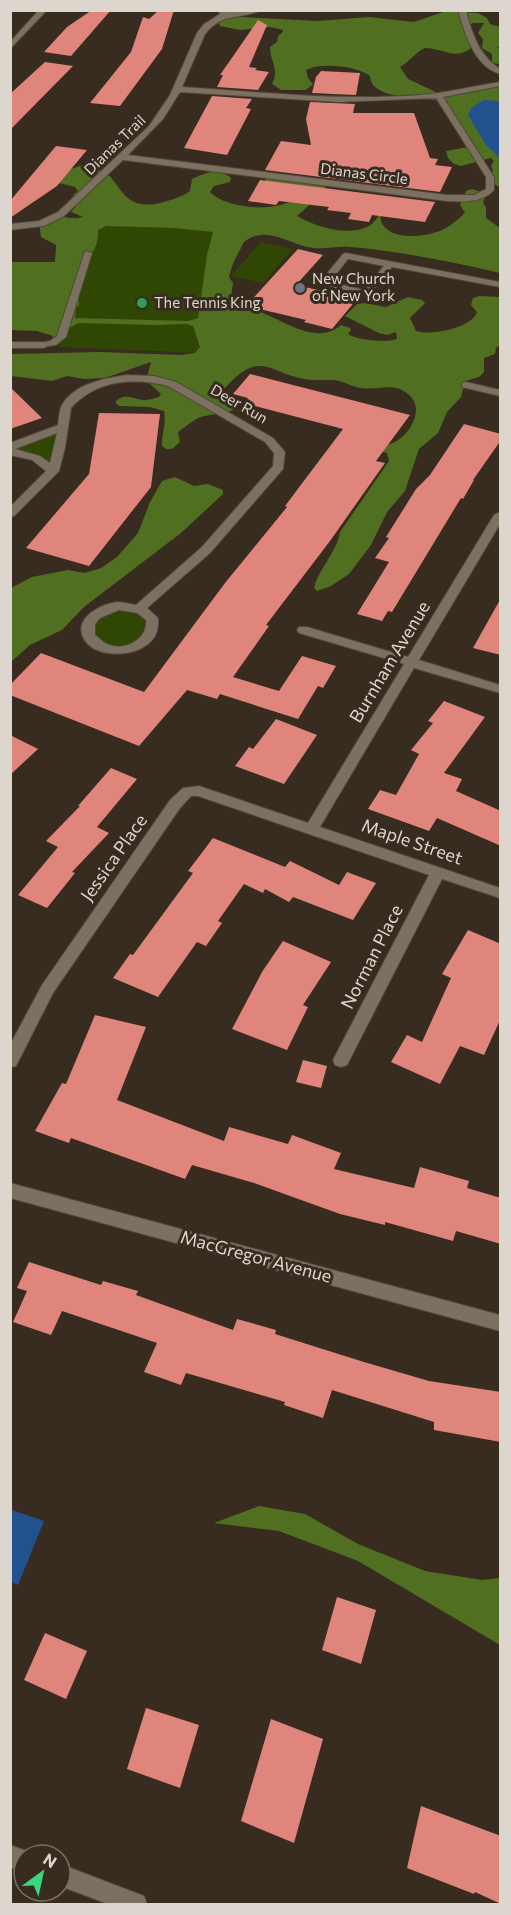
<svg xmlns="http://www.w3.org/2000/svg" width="511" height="1915" viewBox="0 0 511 1915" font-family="Commissioner,sans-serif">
	<rect width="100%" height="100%" fill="#372c1f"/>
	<!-- green -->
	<path fill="#304703" d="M97 218 228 223 204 353 58 347Z
		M261 242 293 249 263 283 231 276Z
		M64 426 53 471 28 455 10 447Z
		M109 608 139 609 154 628 125 650 94 642 88 623Z"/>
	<!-- forest -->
	<path fill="#516f20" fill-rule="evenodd" d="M446 11 478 13 487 18 490 24 500 27V46L497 48 500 49V64L492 63V54L482 48 483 39 478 33 484 23H473L466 27 467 40 471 46 470 49C454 60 442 48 425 48 416 52 408 63 400 67L408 79 442 95 500 83V187L488 181 493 170 491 166 494 161 491 158 461 166 454 164 448 158 446 151 468 147 469 139 445 104 448 102C429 97 371 102 370 76 357 66 321 62 306 70L308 78 313 84 306 90H281L272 84C280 69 270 62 270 47L277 42 278 36 283 32V30L270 27 240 30 220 26 218 22 231 17H242L318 21 369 17 414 22Z
		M83 165C123 163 112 214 160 203 171 200 180 198 190 191L192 179C206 173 218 167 231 178L230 182 214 186 210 192C226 209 278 213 295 198L264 185 266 178 325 186V191L297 216C316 227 348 237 369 226 376 223 379 213 382 207 381 211 380 217 381 221 389 242 426 237 442 230 451 226 458 219 465 213L460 205 466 191 472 189 490 195 485 197 483 203 486 207V218L500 228V273C452 262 400 251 350 247 338 246 326 249 313 248 289 245 267 224 244 242 238 254 232 263 229 277L233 283 230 303C239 307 249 307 258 311 281 319 317 347 341 325L350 328 351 330 348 334C356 340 386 343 397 339L396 332 387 335 379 333 345 316 357 304 365 303 386 307 408 297 422 300 425 303 410 318 416 331C431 336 472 328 477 312L471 305 473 298 479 296 500 297V345L496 348 495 354 484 358V372L479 377 465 381 461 397 447 412 438 433 419 449 405 491 387 512 371 545 349 574 331 586 317 591 314 588C319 568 337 552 340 532L389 461 387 453 381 451 384 445C404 445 428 411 409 395 394 381 378 391 361 388 353 387 347 383 339 381 332 379 324 381 316 380 308 380 297 378 289 375 279 372 271 366 259 366 244 366 232 381 222 391L242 401C234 417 213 412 198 418 191 422 185 427 178 432L180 442 172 449H166L162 446C161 434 167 423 164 411L150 407 119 406 115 402C125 392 132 399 144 400 149 400 155 398 159 397L161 394 149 383 148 373 151 362 105 378 84 379 67 376 52 381 11 376V354L100 352 180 355 195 353 200 347 193 326 186 324 156 325 78 323 52 339 53 336 37 331 11 330V262H55L56 245 41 237 39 222C53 209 66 222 83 217L71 212 76 206 73 195 78 191 75 187 51 181 68 170ZM106 226 175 228 213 232 207 255 198 318 188 321 75 318 76 308 79 305C79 292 80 273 87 261 94 251 99 243 98 230Z
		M175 477 194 486 208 484 223 490V494L181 533 84 607 62 630 30 645 11 662V588L32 577 68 570 85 573 101 568 117 557 138 533 150 502 162 481Z
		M259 1506 305 1514 358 1544 425 1571 482 1580 500 1578V1645L358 1561 279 1531 214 1523Z"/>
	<!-- water -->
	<path fill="#21528e" d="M484 100 500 101V158L486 145 468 115 472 107Z
		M12 1510 44 1521 18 1585 11 1582Z"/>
	<!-- building -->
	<path fill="#df857b" d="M92 10H111L71 56 44 52 67 27Z
		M159 10H174L162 49 120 106 90 103 131 52 143 17 149 19Z
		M258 20 267 25 249 67 257 68 255 70 269 72 258 90 217 87 223 75H220Z
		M45 62 73 66 10 130V94Z
		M321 71 360 73 356 95 312 93 316 77Z
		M212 96 252 99 246 108 251 109 227 155 184 148Z
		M310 102 355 104 353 113H414L430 158 438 159 435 165 452 167 440 192 265 170 281 141 311 145 306 119Z
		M56 146 87 150 57 186 10 218V201Z
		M260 180 435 202 425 222 372 215 369 222 348 219 351 213 327 210 329 207 279 201 276 205 248 201Z
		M298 249 323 255 296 285 357 299 332 329 304 322 306 320 246 306Z
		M250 374 410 415 376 461 385 463 330 541 266 625 269 626 233 677 279 691 302 656 336 666 323 688 318 686 298 719 220 694 217 699 187 690 139 746 10 695V685L41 653 144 692 225 583 287 507 285 506 343 429 244 403 248 398 233 394Z
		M10 387 42 418 10 429Z
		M99 413 160 414 151 487 89 566 26 548 89 474Z
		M464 424 501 434V440L473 480H474L463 499 461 498 392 612 388 611 382 621 357 614 389 562 375 558 389 538 386 537 416 489 430 475Z
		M501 598V655L473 648Z
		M444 701 485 717 444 773 462 779 456 791 501 811V846L437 818 429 831 368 809 380 790 396 795 419 754 411 750 433 723 428 721Z
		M276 719 317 735 284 784 235 766 249 747 253 749Z
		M10 735 38 749 10 775Z
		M111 768 137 779 97 827 109 833 72 872 75 873 47 908 18 895 58 847 46 841 80 806H78Z
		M213 838 285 867 290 861 339 885 347 872 376 883 353 920 293 897 289 902 265 889 263 893 244 884 218 921 222 923 206 946 197 942 158 997 113 978 130 954 133 955 193 873 188 871Z
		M468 930 501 944V1018L484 1055 460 1046 440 1084 391 1062 407 1035 422 1042 451 978 442 974Z
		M283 941 331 962 303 1005 308 1007 287 1050 232 1029 262 972Z
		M95 1015 146 1027 117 1100 224 1141 229 1127 288 1144 292 1135 341 1153 334 1169 414 1188 420 1167 469 1181 467 1188 501 1198V1244L456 1231 453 1241 385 1222V1225L340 1214 254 1183 192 1165 185 1179 71 1138 69 1143 35 1131 62 1083 66 1084Z
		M303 1060 327 1066 321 1088 296 1082Z
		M29 1262 101 1285 103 1281 138 1291 136 1295 233 1330 237 1319 276 1330 275 1334 364 1362 429 1381 501 1392V1442L434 1430V1422L332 1390 323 1418 284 1405 285 1402 186 1373 181 1385 144 1372 157 1343 62 1311 51 1335 13 1322 27 1291 17 1288Z
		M337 1597 376 1610 361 1664 322 1650Z
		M45 1633 87 1651 66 1699 24 1680Z
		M146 1708 199 1725 180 1788 127 1769Z
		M271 1719 323 1739 294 1843 241 1821Z
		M421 1806 501 1836V1904L475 1892 474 1894 407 1868Z"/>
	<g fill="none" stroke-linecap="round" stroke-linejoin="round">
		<!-- service casing -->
		<g stroke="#50473b" stroke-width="2">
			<path id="service" d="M85 251 92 253 66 337 56 345 41 347V343L50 341 57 336Z
				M346 253 500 282V287L392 267 369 295 321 285V281L343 254ZM348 259 384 266 364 290 330 282Z"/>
		</g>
		<!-- minor casing -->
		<g stroke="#50473b" stroke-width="2">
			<path id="minor" d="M39 10H47L10 49V42Z
				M218 10 227 12 262 10C240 20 223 12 205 34L182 87C261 92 340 101 420 95 447 93 473 86 500 82V86L443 97 494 177V190C482 203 464 202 447 201L123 160 64 216 44 226 10 230V224L39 221 58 212 149 126 170 95 197 33 204 24 220 14ZM180 92 339 102 436 98 486 177V189L474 195H447L128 155 163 119Z
				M458 10H466C472 34 479 55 500 69V74C474 66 465 34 458 10Z
				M10 342H44L49 345 44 348H10Z
				M127 375 154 376 176 382 273 438 285 452 283 469 210 553 147 608 158 618C159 630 156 639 145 646 130 657 92 658 83 637 74 617 102 604 117 602 123 602 130 604 136 605L202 547 273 466 274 453 265 442 168 386C134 377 96 380 71 408L65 448 59 471 14 516 10 517V507L46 471 32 460 10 455V443L58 425C59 419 59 410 62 405 74 384 105 378 127 375ZM57 433 50 463 40 456 15 449ZM119 610 137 613 146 620C148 639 125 652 107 644 103 642 99 638 95 635V624L100 618Z
				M466 382 500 390V396L462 387V383Z
				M500 512V524L419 660 500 685V693L414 668 320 827 500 888V898L442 879 347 1065 341 1067 335 1065 333 1060 429 875 198 796H191L180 808 53 993 16 1066 10 1067V1045L42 985 170 800 183 788 199 786 308 823 404 664 299 633 297 630 299 627H307L408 657 494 515Z
				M10 1183 500 1315V1331L10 1198Z"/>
		</g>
		<!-- tertiary casing -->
		<g stroke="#50473b" stroke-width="2">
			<path id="tertiary" d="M10 1845 32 1853 33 1855H24V1872L10 1867Z
				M60 1864 144 1896 147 1904H108L60 1886Z"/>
		</g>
		<!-- service -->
		<use href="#service" fill="#7c7061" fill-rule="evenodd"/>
		<!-- minor -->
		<use href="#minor" fill="#7c7061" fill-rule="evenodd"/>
		<!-- tertiary -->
		<use href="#tertiary" fill="#7c7061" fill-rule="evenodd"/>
	</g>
	<!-- markers -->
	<circle fill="#6b7280" stroke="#372c1f" stroke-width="2" cx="300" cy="288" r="6"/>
	<circle fill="#2e9e5b" stroke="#372c1f" stroke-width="2" cx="142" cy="303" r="6"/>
	<g text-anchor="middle" stroke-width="6" stroke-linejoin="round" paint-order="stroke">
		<!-- far-street labels -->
		<g font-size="15" fill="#ddd6ce" stroke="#372c1f">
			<text transform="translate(115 145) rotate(-44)" y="5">Dianas Trail</text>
			<text transform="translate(364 174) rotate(7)" y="5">Dianas Circle</text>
			<text transform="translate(239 404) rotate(30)" y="5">Deer Run</text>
		</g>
		<!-- far-poi labels -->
		<g font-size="15" fill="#ddd6ce" stroke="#372c1f" text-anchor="start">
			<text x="312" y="284">New Church<tspan x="312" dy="17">of New York</tspan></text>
			<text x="154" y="308">The Tennis King</text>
		</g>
		<!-- street labels -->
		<g font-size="18" fill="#ddd6ce" stroke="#372c1f">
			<text transform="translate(390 662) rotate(-59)" y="6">Burnham Avenue</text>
			<text transform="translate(412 842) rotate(19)" y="6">Maple Street</text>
			<text transform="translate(114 858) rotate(-55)" y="6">Jessica Place</text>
			<text transform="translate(372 957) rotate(-63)" y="6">Norman Place</text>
			<text transform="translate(256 1257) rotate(15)" y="6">MacGregor Avenue</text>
		</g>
	</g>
	<!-- border -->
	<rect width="511" height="1915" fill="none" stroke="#ddd6ce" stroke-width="24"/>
	<!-- north arrow -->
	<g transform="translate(42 1873) rotate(33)"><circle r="28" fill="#372c1f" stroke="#797065" stroke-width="1.5"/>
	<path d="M0-4.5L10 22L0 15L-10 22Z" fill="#3ad77f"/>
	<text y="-9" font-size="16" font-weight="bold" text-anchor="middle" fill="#ddd6ce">N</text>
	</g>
</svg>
